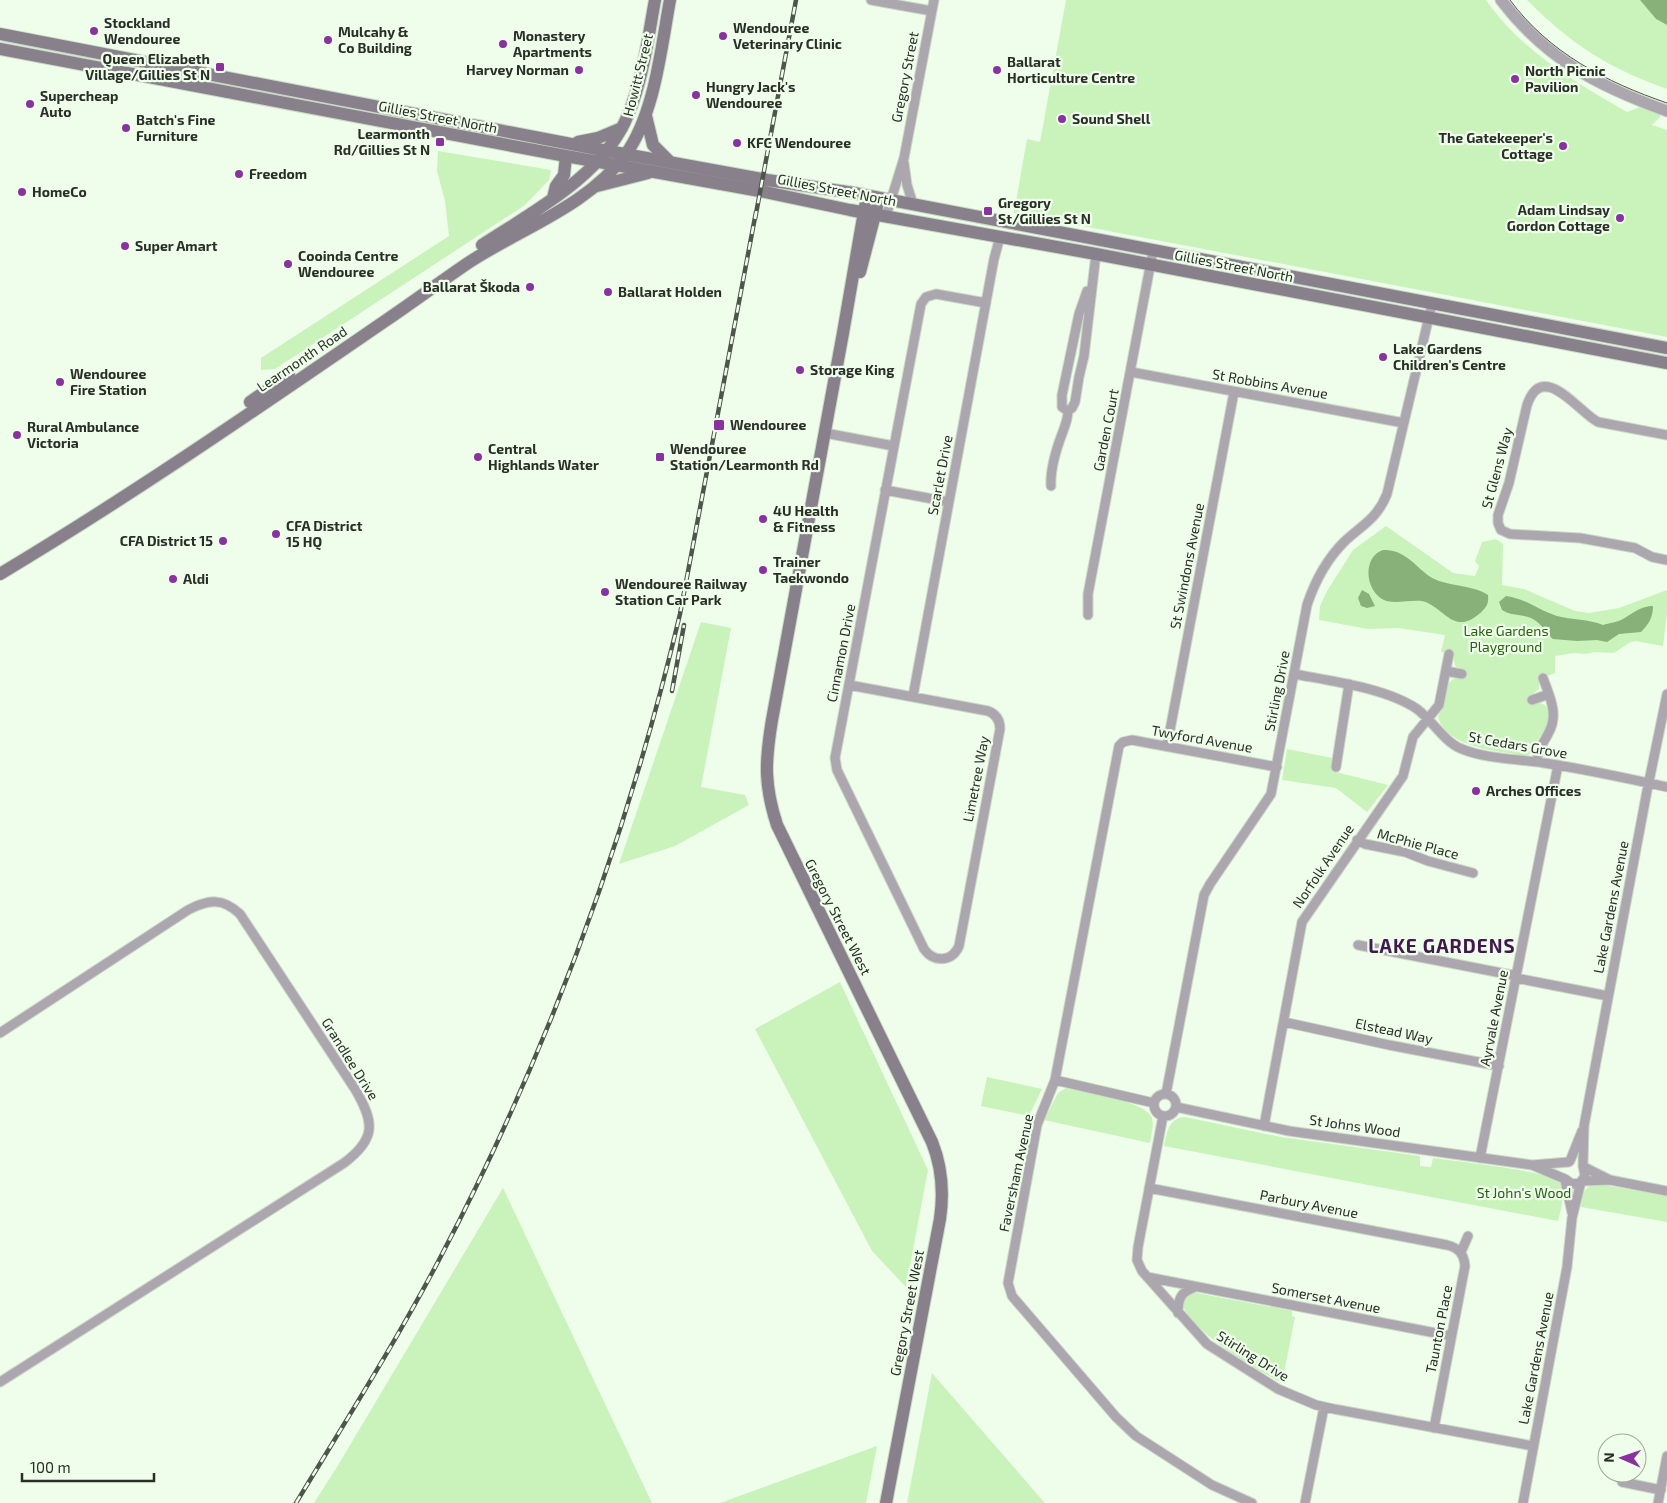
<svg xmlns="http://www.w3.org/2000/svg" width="1667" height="1503" viewBox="0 0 1667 1503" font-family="'Exo 2',sans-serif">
	<rect width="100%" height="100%" fill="#effdeb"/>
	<!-- green -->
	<path fill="#c9f3bb" d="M1066 0H1486C1521 50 1574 82 1627 112L1640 107 1660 114V117L1652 125 1667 130V337L1014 213 1027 139 1040 142Z
		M1527 0H1640L1656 19 1667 25V89C1608 68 1572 45 1527 0Z
		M438 151 551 170 549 180 525 205 275 369 261 370V358L449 236 445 201 437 171Z
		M1386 526 1453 573 1475 576 1479 566 1475 561 1482 542 1496 539 1503 544 1502 585 1524 589 1575 611 1589 613 1619 608 1667 590V613L1663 646 1635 641 1629 643 1614 653 1594 652 1586 654 1574 653 1555 656V673L1539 679V689L1530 696 1533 704 1540 703 1545 705C1556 717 1544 731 1537 741 1533 748 1535 754 1525 756 1497 750 1451 750 1438 718 1439 713 1441 712 1443 708 1447 695 1444 676 1462 678L1464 670 1455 666 1453 654 1441 652 1445 635 1398 628 1368 629 1319 620 1320 606 1327 591 1353 550Z
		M701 622 731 628 701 787 745 795 749 805 675 846 619 864Z
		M1287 749 1332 758V771L1388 785 1367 812 1336 788 1282 780Z
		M840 982 928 1170 906 1287 872 1251 755 1029Z
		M987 1077 1042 1089 1029 1116 981 1106Z
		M1066 1088C1083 1092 1143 1101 1151 1116 1155 1124 1151 1135 1150 1143L1044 1120 1058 1093Z
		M1185 1117 1281 1137 1420 1156V1166L1431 1167 1433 1158C1451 1161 1555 1171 1560 1183 1565 1195 1561 1210 1558 1221L1164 1146C1167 1133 1168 1118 1185 1117Z
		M1597 1184 1667 1196V1222L1581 1207C1583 1195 1583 1186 1597 1184Z
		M503 1188 652 1503H314L337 1467Z
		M1191 1292 1292 1311V1316L1295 1317 1282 1383C1252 1367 1198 1336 1182 1305L1184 1297Z
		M932 1373 1044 1502 1045 1503H907Z
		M877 1446 866 1503H720Z"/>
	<!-- water -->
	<path fill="#88b17a" d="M1640 0H1667V25L1656 19Z
		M1383 550C1404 549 1414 565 1429 576 1445 587 1472 584 1488 595 1489 604 1486 608 1479 614 1455 634 1447 612 1426 602 1415 598 1395 605 1384 600 1365 591 1362 557 1383 550Z
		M1362 590 1369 594 1375 606 1367 608 1361 606 1358 598Z
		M1506 596C1527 599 1538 610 1557 616 1572 620 1589 619 1603 625 1609 623 1618 622 1623 619 1633 613 1641 606 1653 606 1653 617 1649 624 1641 632L1619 634 1607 642 1597 640 1577 641 1553 639C1547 634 1542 625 1536 621 1526 613 1512 617 1502 610L1499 602Z"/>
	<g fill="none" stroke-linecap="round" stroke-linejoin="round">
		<!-- minor casing -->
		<g stroke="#cbd8c8" stroke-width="11">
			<path id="minor" d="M871 0 932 11
				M904 163 907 185 913 204
				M886 216 904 158 934 0
				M1131 372 1404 423
				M1068 411 1062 407V395L1079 314 1087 291
				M825 433 894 446
				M1667 435 1598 422C1579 413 1543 359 1527 405L1509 483 1498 515V523L1501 530 1510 534 1580 538 1635 548 1652 557 1667 560
				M1051 486C1050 468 1056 450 1062 434 1065 426 1068 419 1068 411L1072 408 1075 402 1079 377 1084 356 1096 254
				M885 490 949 502
				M1088 615V594L1153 251
				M1446 671 1462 674
				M1294 674C1331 681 1386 688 1417 709 1433 721 1444 742 1462 749 1486 759 1519 759 1544 763 1585 769 1626 778 1667 787
				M849 685 988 711C996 714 1000 720 1000 729L959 946C952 962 934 963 924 949L837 770 835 758 921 304 926 297 936 294 986 303
				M913 696 994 259 1000 237
				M1532 700 1549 694
				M1167 746 1234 392
				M1537 762C1539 744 1542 747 1549 732 1559 714 1549 695 1543 678
				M1336 767 1349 684
				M1357 840 1365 844 1405 852 1428 861 1473 873
				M1358 945 1517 976
				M1516 978 1608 996
				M1284 1022 1389 1045 1499 1066
				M0 1033 188 910C209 899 223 898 240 914L355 1089C375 1123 376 1139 344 1163L0 1382
				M1055 1080 1154 1103
				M1166 1094 1204 895 1210 884 1271 794 1307 605C1315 581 1326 560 1344 542 1362 525 1377 519 1387 494L1432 304
				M1154 1105a11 11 0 1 1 22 0a11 11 0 1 1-22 0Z
				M1176 1107 1289 1131 1532 1165 1569 1162
				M1163 1116 1138 1247 1137 1260 1142 1271 1207 1344 1278 1389 1316 1405 1334 1409 1533 1446
				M1264 1126 1302 922 1403 776 1413 737 1439 705 1449 654
				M1480 1158 1558 765
				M1570 1161 1582 1131
				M1532 1165 1565 1179 1572 1184 1580 1183 1585 1176 1583 1166 1584 1126 1647 791 1667 694
				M1584 1167 1610 1180
				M1565 1180 1572 1213
				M1582 1181 1610 1180 1667 1191
				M1149 1188 1447 1245C1459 1248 1464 1254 1465 1266L1434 1428
				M1461 1252 1468 1236
				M1147 1277 1451 1336
				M1178 1313C1178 1298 1181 1292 1195 1287
				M1622 1482 1661 1490
				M1252 1503 1212 1485 1136 1436 1116 1417 1012 1296 1008 1283 1037 1125 1055 1080 1119 746 1123 742 1132 740 1277 767
				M1305 1503 1324 1407
				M1523 1503 1567 1267 1572 1218 1581 1182
				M1658 1503 1667 1456"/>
		</g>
		<!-- tertiary casing -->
		<g stroke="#cbd8c8" stroke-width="13">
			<path id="tertiary" d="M1501 0C1547 60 1598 86 1667 111"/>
		</g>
		<!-- secondary casing -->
		<g stroke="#cbd8c8" stroke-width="14">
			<path id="secondary" d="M0 34 597 149 767 180 854 193 1667 348
				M0 49 566 156 760 191 850 210 1096 254 1667 363
				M646 116 653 145 670 162
				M578 142 598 138 622 128
				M597 186 648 173
				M553 198 556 186 564 175 566 156
				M865 206 843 333 772 720C765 762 764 785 777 825L932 1142C942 1167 944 1192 940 1219L886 1503
				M482 245C534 211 603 176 628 115 643 79 648 38 655 0
				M860 272 877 207
				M250 402 289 375
				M0 574C132 495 258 408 385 321 413 302 440 282 468 263 521 228 587 207 626 154 655 113 661 48 670 0"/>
		</g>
		<!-- minor -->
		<use href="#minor" stroke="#aca7ae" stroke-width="9"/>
		<!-- tertiary -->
		<use href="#tertiary" stroke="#aca7ae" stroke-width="11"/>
		<!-- secondary -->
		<use href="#secondary" stroke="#88808a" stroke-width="12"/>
		<!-- tram -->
		<path stroke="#4f554c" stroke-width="1" d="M1510 0C1549 53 1606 82 1667 103"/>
		<!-- rail casing -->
		<g stroke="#4f554c" stroke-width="4.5">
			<path id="rail" d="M755 219 796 0
				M672 691 684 625
				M296 1503C345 1422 396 1342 440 1258 547 1054 627 838 680 614L756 212"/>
		</g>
		<!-- rail -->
		<use href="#rail" stroke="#effdeb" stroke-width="2.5" stroke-dasharray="8" stroke-linecap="butt"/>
	</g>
	<!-- markers -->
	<g fill="#8832a0" stroke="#effdeb" stroke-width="2">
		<circle cx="94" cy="31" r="5"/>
		<circle cx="723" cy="36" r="5"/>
		<circle cx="328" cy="40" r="5"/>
		<circle cx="503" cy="44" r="5"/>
		<rect x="215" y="62" width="10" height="10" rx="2.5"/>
		<circle cx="579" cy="70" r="5"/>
		<circle cx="997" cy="70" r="5"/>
		<circle cx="1515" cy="79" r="5"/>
		<circle cx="696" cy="95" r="5"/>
		<circle cx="30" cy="104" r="5"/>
		<circle cx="1062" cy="119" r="5"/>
		<circle cx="126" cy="128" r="5"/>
		<rect x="435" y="137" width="10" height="10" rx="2.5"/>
		<circle cx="737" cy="143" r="5"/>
		<circle cx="1563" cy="146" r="5"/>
		<circle cx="239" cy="174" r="5"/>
		<circle cx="22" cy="192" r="5"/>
		<rect x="983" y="206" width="10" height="10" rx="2.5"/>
		<circle cx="1620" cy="218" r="5"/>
		<circle cx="125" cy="246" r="5"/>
		<circle cx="288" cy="264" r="5"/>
		<circle cx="530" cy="287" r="5"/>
		<circle cx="608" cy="292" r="5"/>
		<circle cx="1383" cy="357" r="5"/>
		<circle cx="800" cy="370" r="5"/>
		<circle cx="60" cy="382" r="5"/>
		<rect x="713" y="419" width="12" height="12" rx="2.5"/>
		<circle cx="17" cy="435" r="5"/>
		<circle cx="478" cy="457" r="5"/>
		<rect x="655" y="452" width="10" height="10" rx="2.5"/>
		<circle cx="763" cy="519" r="5"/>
		<circle cx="276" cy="534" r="5"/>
		<circle cx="223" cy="541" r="5"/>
		<circle cx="763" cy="570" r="5"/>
		<circle cx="173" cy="579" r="5"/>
		<circle cx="605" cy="592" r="5"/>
		<circle cx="1476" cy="791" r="5"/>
	</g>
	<g text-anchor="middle" stroke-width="4.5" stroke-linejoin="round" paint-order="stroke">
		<!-- poi labels -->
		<g font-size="14" font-weight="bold" fill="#292e27" stroke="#effdeb" text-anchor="start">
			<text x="104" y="28">Stockland<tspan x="104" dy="16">Wendouree</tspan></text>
			<text x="733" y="33">Wendouree<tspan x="733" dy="16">Veterinary Clinic</tspan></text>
			<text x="338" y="37">Mulcahy &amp;<tspan x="338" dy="16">Co Building</tspan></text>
			<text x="513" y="41">Monastery<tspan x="513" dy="16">Apartments</tspan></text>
			<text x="210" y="64" text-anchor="end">Queen Elizabeth<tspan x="210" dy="16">Village/Gillies St N</tspan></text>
			<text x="1007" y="67">Ballarat<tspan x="1007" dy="16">Horticulture Centre</tspan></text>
			<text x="569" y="75" text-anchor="end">Harvey Norman</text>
			<text x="1525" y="76">North Picnic<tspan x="1525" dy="16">Pavilion</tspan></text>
			<text x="706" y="92">Hungry Jack's<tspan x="706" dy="16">Wendouree</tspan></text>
			<text x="40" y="101">Supercheap<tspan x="40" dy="16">Auto</tspan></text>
			<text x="1072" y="124">Sound Shell</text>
			<text x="136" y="125">Batch's Fine<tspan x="136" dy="16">Furniture</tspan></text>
			<text x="430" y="139" text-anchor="end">Learmonth<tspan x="430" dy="16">Rd/Gillies St N</tspan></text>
			<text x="1553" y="143" text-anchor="end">The Gatekeeper's<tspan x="1553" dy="16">Cottage</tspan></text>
			<text x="747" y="148">KFC Wendouree</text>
			<text x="249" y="179">Freedom</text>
			<text x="32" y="197">HomeCo</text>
			<text x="998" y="208">Gregory<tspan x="998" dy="16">St/Gillies St N</tspan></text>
			<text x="1610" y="215" text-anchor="end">Adam Lindsay<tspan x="1610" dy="16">Gordon Cottage</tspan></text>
			<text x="135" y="251">Super Amart</text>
			<text x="298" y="261">Cooinda Centre<tspan x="298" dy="16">Wendouree</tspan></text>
			<text x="520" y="292" text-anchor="end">Ballarat Škoda</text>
			<text x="618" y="297">Ballarat Holden</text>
			<text x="1393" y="354">Lake Gardens<tspan x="1393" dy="16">Children's Centre</tspan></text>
			<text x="810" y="375">Storage King</text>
			<text x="70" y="379">Wendouree<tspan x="70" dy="16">Fire Station</tspan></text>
			<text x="730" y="430">Wendouree</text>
			<text x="27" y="432">Rural Ambulance<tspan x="27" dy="16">Victoria</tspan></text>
			<text x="488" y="454">Central<tspan x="488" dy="16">Highlands Water</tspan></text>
			<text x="670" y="454">Wendouree<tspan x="670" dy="16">Station/Learmonth Rd</tspan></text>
			<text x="773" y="516">4U Health<tspan x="773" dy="16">&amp; Fitness</tspan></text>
			<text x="286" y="531">CFA District<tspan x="286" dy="16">15 HQ</tspan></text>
			<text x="213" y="546" text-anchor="end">CFA District 15</text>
			<text x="773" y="567">Trainer<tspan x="773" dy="16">Taekwondo</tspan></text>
			<text x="183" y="584">Aldi</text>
			<text x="615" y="589">Wendouree Railway<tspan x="615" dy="16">Station Car Park</tspan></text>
			<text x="1486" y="796">Arches Offices</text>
		</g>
		<!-- street labels -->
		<g font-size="14" fill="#292e27" stroke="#effdeb">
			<text transform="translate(638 75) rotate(-76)" y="5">Howitt Street</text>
			<text transform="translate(905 77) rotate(-79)" y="5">Gregory Street</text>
			<text transform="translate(438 117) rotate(11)" y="5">Gillies Street North</text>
			<text transform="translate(837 190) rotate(11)" y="5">Gillies Street North</text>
			<text transform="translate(1234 266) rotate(11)" y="5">Gillies Street North</text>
			<text transform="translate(302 359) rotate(-34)" y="5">Learmonth Road</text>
			<text transform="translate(1270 384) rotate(10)" y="5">St Robbins Avenue</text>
			<text transform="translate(1106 430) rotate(-79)" y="5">Garden Court</text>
			<text transform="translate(1497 468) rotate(-75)" y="5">St Glens Way</text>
			<text transform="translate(940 475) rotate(-79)" y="5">Scarlet Drive</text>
			<text transform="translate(1187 566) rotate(-79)" y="5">St Swindons Avenue</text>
			<text transform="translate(841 653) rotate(-79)" y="5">Cinnamon Drive</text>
			<text transform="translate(1277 691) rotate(-79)" y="5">Stirling Drive</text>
			<text transform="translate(1202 739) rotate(10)" y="5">Twyford Avenue</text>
			<text transform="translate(1518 745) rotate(10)" y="5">St Cedars Grove</text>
			<text transform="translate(976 779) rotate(-79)" y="5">Limetree Way</text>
			<text transform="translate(1418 844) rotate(15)" y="5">McPhie Place</text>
			<text transform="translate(1323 866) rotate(-56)" y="5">Norfolk Avenue</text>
			<text transform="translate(1611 907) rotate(-79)" y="5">Lake Gardens Avenue</text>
			<text transform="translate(838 917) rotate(63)" y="5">Gregory Street West</text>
			<text transform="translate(1494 1018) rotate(-79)" y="5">Ayrvale Avenue</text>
			<text transform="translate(1394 1031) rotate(12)" y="5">Elstead Way</text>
			<text transform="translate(350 1059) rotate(58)" y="5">Grandlee Drive</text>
			<text transform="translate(1355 1126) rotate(8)" y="5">St Johns Wood</text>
			<text transform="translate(1016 1173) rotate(-78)" y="5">Faversham Avenue</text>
			<text transform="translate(1309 1204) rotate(11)" y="5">Parbury Avenue</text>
			<text transform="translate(1326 1298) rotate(11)" y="5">Somerset Avenue</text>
			<text transform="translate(907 1313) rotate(-79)" y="5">Gregory Street West</text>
			<text transform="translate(1439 1329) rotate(-79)" y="5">Taunton Place</text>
			<text transform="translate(1253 1356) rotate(32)" y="5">Stirling Drive</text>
			<text transform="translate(1536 1358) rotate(-79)" y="5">Lake Gardens Avenue</text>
		</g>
		<!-- park labels -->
		<g font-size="14" fill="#2a5e12" stroke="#effdeb">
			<text x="1506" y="636">Lake Gardens<tspan x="1506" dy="16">Playground</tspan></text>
			<text x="1524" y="1198">St John's Wood</text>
		</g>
		<!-- district labels -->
		<g font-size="19" font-weight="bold" letter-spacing="1" fill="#41184d" stroke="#effdeb">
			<text x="1442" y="953">LAKE GARDENS</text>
		</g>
	</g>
	<!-- north arrow -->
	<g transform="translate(1622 1458) rotate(272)"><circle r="24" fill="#effdeb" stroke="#a0aa9d"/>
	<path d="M0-4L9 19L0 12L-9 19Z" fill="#8832a0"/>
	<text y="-8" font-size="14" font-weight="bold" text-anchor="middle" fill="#292e27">N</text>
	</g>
	<!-- scale -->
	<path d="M22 1473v8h132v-8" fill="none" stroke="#292e27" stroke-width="2.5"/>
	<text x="30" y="1473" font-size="15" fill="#292e27" stroke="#effdeb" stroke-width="4" paint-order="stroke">100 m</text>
</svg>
